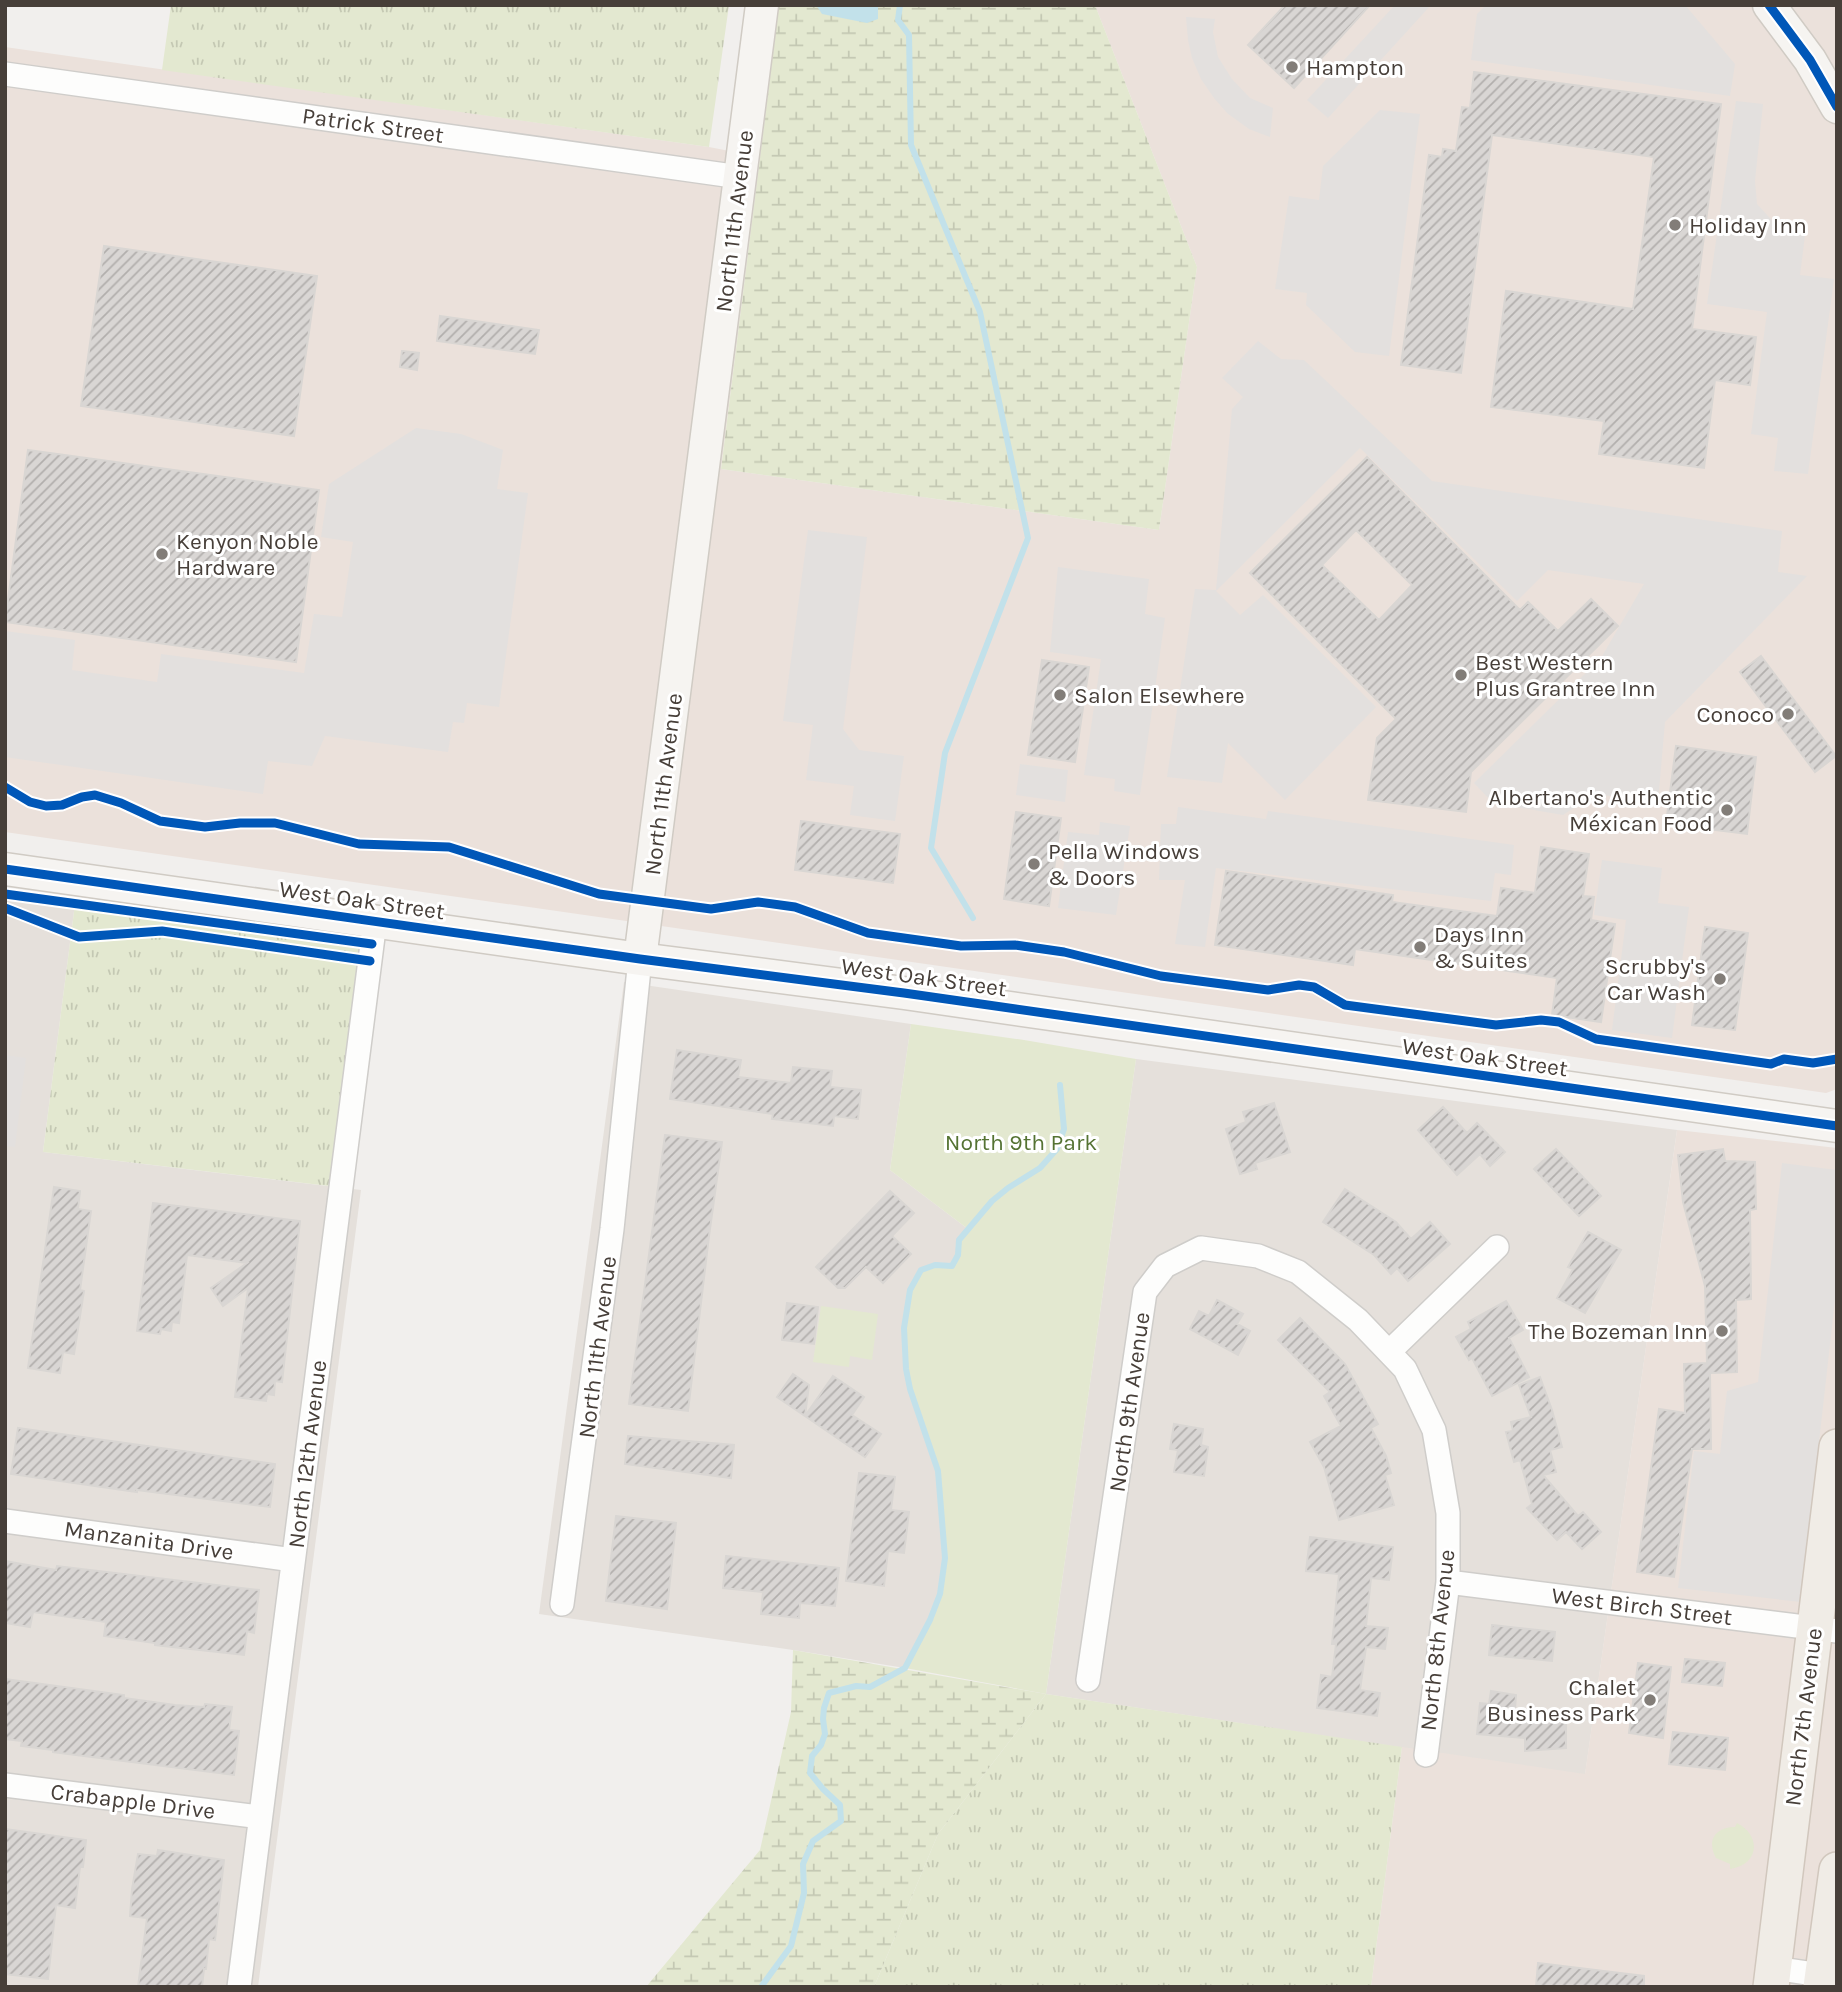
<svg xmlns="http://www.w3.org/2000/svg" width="1842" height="1992" viewBox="0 0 1842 1992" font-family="Karla,sans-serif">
	<defs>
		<pattern id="grass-tufts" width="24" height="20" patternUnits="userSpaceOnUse" patternTransform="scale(1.75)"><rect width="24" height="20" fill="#e3e8d0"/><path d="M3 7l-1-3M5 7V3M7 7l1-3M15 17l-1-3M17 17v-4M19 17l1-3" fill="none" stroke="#c4c8b3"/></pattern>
		<pattern id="wetland-marsh" width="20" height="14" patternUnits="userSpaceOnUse" patternTransform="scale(1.75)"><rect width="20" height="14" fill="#e3e8d0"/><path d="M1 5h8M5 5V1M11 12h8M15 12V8" fill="none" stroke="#c4c8b3"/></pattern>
		<pattern id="building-hatch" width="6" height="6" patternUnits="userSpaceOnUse" patternTransform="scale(1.75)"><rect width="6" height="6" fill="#d9d6d4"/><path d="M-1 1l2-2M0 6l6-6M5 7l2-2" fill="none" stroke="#b2afad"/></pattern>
	</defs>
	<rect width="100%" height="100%" fill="#f1efed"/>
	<!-- residential -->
	<path fill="#e5e0db" d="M5 894 75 904 43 1152 361 1190 258 1987H5Z
		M624 982 911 1024 890 1170 968 1229 959 1240 958 1255 952 1266 935 1265 921 1270 910 1290 904 1328 910 1389 938 1471 945 1558 940 1594 930 1620 905 1668 793 1650 539 1614Z
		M1136 1059 1677 1130 1585 1775 1046 1694Z"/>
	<!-- commercial -->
	<path fill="#ebe1db" d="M1095 5H1837V1089L1826 1093 5 832V47L709 147 760 157 721 469 1159 530 1197 267Z
		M1677 1130 1837 1148V1987H1371L1402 1747 1585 1774Z"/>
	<!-- grass -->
	<path fill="url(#grass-tufts)" d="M171 5H729L709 147 162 70Z
		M75 904 366 947 337 1187 43 1152Z
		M1046 1694 1402 1747 1371 1987H874L938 1834Z"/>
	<!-- wetland -->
	<path fill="url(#wetland-marsh)" d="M779 5H1095L1197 267 1159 530 721 469Z
		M793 1650 1046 1694 938 1834 874 1987H646L760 1850 791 1712Z"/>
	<!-- park -->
	<path fill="#e3e8d0" d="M911 1024 1024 1040 1136 1059 1046 1694 905 1668 930 1620 940 1594 945 1558 938 1471 910 1389 906 1369 904 1328 910 1290 921 1270 935 1265 952 1266 958 1255 959 1240 968 1229 890 1170Z
		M821 1306 878 1314 872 1360 850 1356 849 1367 813 1362Z
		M1737 1823C1762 1836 1759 1865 1730 1869V1864L1716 1858C1706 1840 1716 1827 1735 1827Z"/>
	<!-- parking -->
	<path fill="#e3e0de" d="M1395 5H1431L1328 118 1307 100Z
		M1486 5H1685L1735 64 1730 96 1471 60 1477 14Z
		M1186 17 1215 19 1213 32 1218 57 1232 79 1250 98 1273 108 1270 137 1249 129 1227 113 1214 98 1201 79 1192 58 1188 40Z
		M1736 101 1763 104 1755 181 1757 204 1778 227 1805 235 1800 275 1834 279 1808 474 1774 471 1778 438 1751 434 1767 312 1707 304Z
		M1380 110 1420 114 1389 356 1355 352 1306 305 1307 293 1275 289 1289 196 1319 200 1323 166Z
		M1258 341 1281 359 1304 360 1432 481 1782 531 1778 572 1807 576 1665 722 1658 802 1595 794 1563 815 1493 803 1474 783 1601 658 1644 584 1548 570 1517 601 1360 448 1216 591 1240 615 1263 595 1376 707 1285 800 1228 743 1222 783 1167 777 1195 589 1216 590 1232 409 1243 397 1222 378Z
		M416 428 461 434 503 450 497 489 528 493 499 707 467 703 464 723 453 722 448 752 325 736 312 766 268 761 263 794 5 757V631L75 640 72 670 157 682 161 654 304 673 314 614 342 617 353 542 321 537 329 484Z
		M808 530 867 537 843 729 859 750 904 756 895 821 850 815 854 786 806 780 813 725 783 721Z
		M1058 567 1149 579 1145 614 1165 618 1140 795 1114 791 1115 779 1084 775 1101 659 1050 652Z
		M1020 764 1068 770 1065 802 1016 795Z
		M1178 807 1266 819 1268 811 1514 845 1511 875 1495 873 1491 901 1216 868 1205 947 1175 944 1185 880H1159L1161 824H1176Z
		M1100 822 1130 826 1116 915 1058 908 1068 832 1099 835Z
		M1602 860 1662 868 1658 903 1689 907 1672 1038 1612 1030 1626 920 1594 915Z
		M5 1055 26 1058 15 1147 5 1146Z
		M1782 1163 1837 1170V1282L1801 1602 1678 1588 1694 1451 1720 1454 1727 1391 1758 1382Z"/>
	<!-- water -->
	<path fill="#c2e1ea" d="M816 5H878V19L867 23 822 14Z"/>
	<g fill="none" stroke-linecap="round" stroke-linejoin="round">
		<!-- stream -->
		<path stroke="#c2e1ea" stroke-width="6" d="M900 5 898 20 909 35 911 145 980 312 1028 538 945 753 931 848 973 918
			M761 1987 791 1946 804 1893 803 1864 813 1841 841 1821 840 1805 823 1789 810 1773 812 1756 821 1745 825 1734 823 1719 824 1708 829 1693 856 1686 870 1687 905 1668 930 1620 940 1594 945 1558 938 1471 910 1389 906 1369 904 1328 910 1290 921 1270 935 1265 952 1266 958 1255 959 1240 992 1201 1008 1188 1040 1168 1057 1149 1064 1129 1060 1085"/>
	</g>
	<!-- building -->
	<path fill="url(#building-hatch)" stroke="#d9d6d3" stroke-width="2" fill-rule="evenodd" d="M1285 5H1370L1294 88 1248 45Z
		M1474 72 1721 104 1692 329 1756 337 1750 385 1715 380 1704 468 1599 454 1604 421 1491 407 1506 291 1633 309 1654 157 1492 135 1461 373 1401 365 1429 155 1442 157 1443 149 1456 151 1462 107 1470 108Z
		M104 246 317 276 294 436 81 406Z
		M440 316 539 330 535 354 437 341Z
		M402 351 419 353 417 370 400 367Z
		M28 450 319 490 296 662 5 622Z
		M1367 457 1520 610 1528 602 1558 631 1591 599 1618 626 1471 772 1466 812 1368 800 1377 738 1396 719 1250 573ZM1356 530 1412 585 1379 620 1322 565Z
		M1761 656 1836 756 1815 772 1740 672Z
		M1042 660 1089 667 1075 762 1028 755Z
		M1676 746 1756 757 1747 834 1666 824Z
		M1016 812 1061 818 1049 906 1004 899Z
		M801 821 900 834 893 883 795 870Z
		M1541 847 1589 854 1583 896 1594 897 1591 920 1615 924 1601 1022 1552 1015 1557 978 1355 949 1353 965 1215 945 1226 871 1393 895 1392 902 1497 916 1501 888 1535 893Z
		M1705 927 1748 933 1735 1030 1692 1025Z
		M677 1050 741 1060 738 1077 791 1083 793 1067 832 1071 830 1087 861 1090 858 1119 834 1116 833 1126 772 1119 773 1114 670 1099Z
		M1274 1103 1290 1152 1255 1163 1257 1169 1240 1174 1226 1129 1246 1122 1243 1112Z
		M1443 1107 1467 1133 1477 1123 1505 1152 1490 1166 1480 1154 1457 1175 1418 1130Z
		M665 1135 722 1142 709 1236 688 1411 629 1404Z
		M1556 1149 1601 1196 1579 1216 1534 1169Z
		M1723 1149 1725 1161 1755 1162 1756 1209 1750 1210 1751 1299 1736 1300 1737 1372 1710 1373 1711 1449H1692L1674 1577 1637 1572 1659 1409 1685 1413 1684 1364 1707 1363 1705 1286 1683 1202 1678 1155Z
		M54 1187 80 1191 78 1209 91 1211 80 1290 84 1291 74 1354 63 1352 60 1373 28 1368Z
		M1345 1189 1396 1222 1411 1239 1430 1222 1450 1244 1408 1281 1397 1268 1391 1274 1374 1255 1323 1222Z
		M890 1191 914 1213 892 1236 911 1254 883 1283 866 1267 845 1288H838L816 1267Z
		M153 1203 300 1221 282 1382 275 1381 274 1395 267 1394 266 1401 235 1397 248 1288 223 1306 211 1288 247 1263 187 1255 179 1323 172 1322 171 1331 161 1329 160 1334 137 1331Z
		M1588 1232 1621 1250 1585 1313 1557 1298 1573 1269 1568 1267Z
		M1217 1300 1243 1314 1237 1324 1250 1331 1238 1355 1190 1329 1199 1311 1209 1316Z
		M1506 1301 1523 1330 1509 1338 1529 1377 1492 1396 1472 1358 1469 1360 1456 1337 1471 1329 1468 1322Z
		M787 1303 818 1307 814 1344 782 1340Z
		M1300 1318 1345 1364 1378 1424 1371 1428 1386 1456 1391 1473 1385 1475 1394 1505 1339 1520 1324 1467 1310 1442 1341 1426 1324 1396 1330 1392 1278 1340Z
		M793 1374 809 1385 805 1416 777 1397Z
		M833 1376 864 1397 852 1415 881 1434 865 1457 805 1416Z
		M1540 1377 1552 1410 1562 1447 1550 1450 1556 1472 1543 1475 1578 1516 1583 1512 1601 1532 1582 1549 1566 1532 1557 1540 1527 1508 1532 1504 1520 1460 1514 1462 1506 1432 1513 1431 1511 1422 1531 1417 1519 1385Z
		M1174 1424 1203 1429 1201 1445 1208 1447 1204 1476 1174 1472 1178 1450 1170 1449Z
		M18 1428 275 1464 270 1507 137 1490V1492L11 1474Z
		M628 1436 734 1445 731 1478 625 1464Z
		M859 1473 895 1477 891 1510 909 1512 904 1553 888 1551 884 1586 846 1581Z
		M616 1516 676 1523 667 1609 606 1601Z
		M1310 1537 1393 1547 1389 1580 1371 1578 1366 1626 1388 1628 1385 1649 1366 1647 1360 1690 1380 1693 1377 1716 1317 1708 1321 1675 1332 1677 1336 1644H1332L1339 1574 1306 1571Z
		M726 1556 839 1568 835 1606 800 1603 799 1618 761 1614 763 1592 723 1588Z
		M5 1561 56 1570 57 1566 259 1590 254 1633 247 1631 244 1655 155 1645V1643L104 1636 106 1622 33 1612 30 1627 5 1623Z
		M1492 1625 1555 1632 1552 1661 1489 1655Z
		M1685 1659 1725 1663 1722 1686 1682 1682Z
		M1638 1663 1671 1667 1663 1738 1629 1733Z
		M5 1679 124 1695V1698L175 1705 204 1707 205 1704 232 1707 229 1730 239 1731 234 1775 53 1752V1750L21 1746 22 1741 5 1739Z
		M1491 1691 1516 1695 1514 1723 1566 1719V1748L1525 1751V1738L1477 1734 1480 1703 1489 1704Z
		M1673 1732 1728 1738 1725 1770 1669 1764Z
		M5 1829 86 1840 83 1867H80L75 1908 56 1905 48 1979 5 1974Z
		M158 1850 224 1860 215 1940 209 1939 206 1969H204L202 1987H138L147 1918 130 1916 132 1889 138 1854 157 1856Z
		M1538 1963 1644 1976V1987H1536Z"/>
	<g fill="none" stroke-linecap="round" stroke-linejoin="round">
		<!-- street casing -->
		<g stroke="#cfcdca" stroke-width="26">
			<path id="street" d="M5 74 740 177
				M1390 1351 1497 1247
				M5 1521 293 1560
				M1448 1582 1837 1631
				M562 1604 612 1229 640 959
				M1088 1680 1145 1292 1165 1266 1201 1248 1258 1256 1298 1272 1358 1320 1405 1369 1434 1430 1448 1513V1582L1426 1755
				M5 1785 260 1817
				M1773 1968 1834 1977
				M239 1987 375 921"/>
		</g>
		<!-- secondary casing -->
		<g stroke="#d0cbc4" stroke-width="35">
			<path id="secondary" d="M1769 5 1810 60 1837 107
				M5 869 640 959 904 993 1837 1126
				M640 959 762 5"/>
		</g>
		<!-- primary casing -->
		<g stroke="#d1c7bd" stroke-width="38">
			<path id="primary" d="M1771 1987 1837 1447
				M1821 1987 1837 1870"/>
		</g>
		<!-- street -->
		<use href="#street" stroke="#fdfdfc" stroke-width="23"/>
		<!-- secondary -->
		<use href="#secondary" stroke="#f6f4f1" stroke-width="32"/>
		<!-- primary -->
		<use href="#primary" stroke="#f0ece6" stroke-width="35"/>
		<!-- cycleway casing -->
		<g stroke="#fff" stroke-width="13">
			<path id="cycleway" d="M1769 5 1810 60 1837 107
				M5 787 30 802 46 806 62 805 82 797 95 795 121 803 160 821 205 827 240 823H275L359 844 449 847 599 894 711 909 758 902 795 907 868 933 961 946 1015 945 1064 952 1161 976 1268 990 1299 985 1314 987 1345 1005 1496 1025 1541 1020 1559 1022 1596 1039 1771 1064 1784 1059 1813 1063 1837 1059
				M5 869 640 959 904 993 1837 1126
				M5 894 372 944
				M5 908 79 937 162 931 370 961"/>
		</g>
		<!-- cycleway -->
		<use href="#cycleway" stroke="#0057b8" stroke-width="9"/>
	</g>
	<!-- markers -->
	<g fill="#827d78" stroke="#fff" stroke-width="2.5">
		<circle cx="1292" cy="67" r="7"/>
		<circle cx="1675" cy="225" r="7"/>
		<circle cx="162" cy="554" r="7"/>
		<circle cx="1461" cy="675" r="7"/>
		<circle cx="1060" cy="695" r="7"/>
		<circle cx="1788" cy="714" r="7"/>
		<circle cx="1727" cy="810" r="7"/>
		<circle cx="1034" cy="864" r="7"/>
		<circle cx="1420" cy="947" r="7"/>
		<circle cx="1720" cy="979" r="7"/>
		<circle cx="1722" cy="1331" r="7"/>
		<circle cx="1650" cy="1700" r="7"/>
	</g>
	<g text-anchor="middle" stroke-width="6" stroke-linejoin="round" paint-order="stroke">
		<!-- poi labels -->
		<g font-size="23" fill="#473f39" stroke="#fff" text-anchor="start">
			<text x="1306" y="75">Hampton</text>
			<text x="1689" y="233">Holiday Inn</text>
			<text x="176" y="549">Kenyon Noble<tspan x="176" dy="26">Hardware</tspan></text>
			<text x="1475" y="670">Best Western<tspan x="1475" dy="26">Plus Grantree Inn</tspan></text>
			<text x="1074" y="703">Salon Elsewhere</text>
			<text x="1774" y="722" text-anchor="end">Conoco</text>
			<text x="1713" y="805" text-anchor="end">Albertano's Authentic<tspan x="1713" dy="26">Méxican Food</tspan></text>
			<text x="1048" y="859">Pella Windows<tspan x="1048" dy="26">&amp; Doors</tspan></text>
			<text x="1434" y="942">Days Inn<tspan x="1434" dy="26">&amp; Suites</tspan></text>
			<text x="1706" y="974" text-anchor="end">Scrubby's<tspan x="1706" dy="26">Car Wash</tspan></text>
			<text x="1708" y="1339" text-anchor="end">The Bozeman Inn</text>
			<text x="1636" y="1695" text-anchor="end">Chalet<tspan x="1636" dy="26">Business Park</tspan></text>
		</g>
		<!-- street labels -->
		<g font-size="23" fill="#473f39" stroke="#fff">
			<text transform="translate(373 125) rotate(8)" y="8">Patrick Street</text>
			<text transform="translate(734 221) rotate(-83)" y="8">North 11th Avenue</text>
			<text transform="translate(663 784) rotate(-83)" y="8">North 11th Avenue</text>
			<text transform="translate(362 900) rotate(8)" y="8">West Oak Street</text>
			<text transform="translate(924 977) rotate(8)" y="8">West Oak Street</text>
			<text transform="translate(1485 1057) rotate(8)" y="8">West Oak Street</text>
			<text transform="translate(597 1347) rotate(-83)" y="8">North 11th Avenue</text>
			<text transform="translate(1129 1402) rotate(-82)" y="8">North 9th Avenue</text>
			<text transform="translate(307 1454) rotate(-83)" y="8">North 12th Avenue</text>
			<text transform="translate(149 1540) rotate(8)" y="8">Manzanita Drive</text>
			<text transform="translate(1642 1606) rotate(7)" y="8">West Birch Street</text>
			<text transform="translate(1437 1640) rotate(-84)" y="8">North 8th Avenue</text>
			<text transform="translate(1803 1717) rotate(-83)" y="8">North 7th Avenue</text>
			<text transform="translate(133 1801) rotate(7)" y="8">Crabapple Drive</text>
		</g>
		<!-- park labels -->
		<g font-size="23" fill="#557333" stroke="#fff">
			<text x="1021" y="1150">North 9th Park</text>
		</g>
	</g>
	<!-- border -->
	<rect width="1842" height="1992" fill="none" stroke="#473f39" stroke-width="14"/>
</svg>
